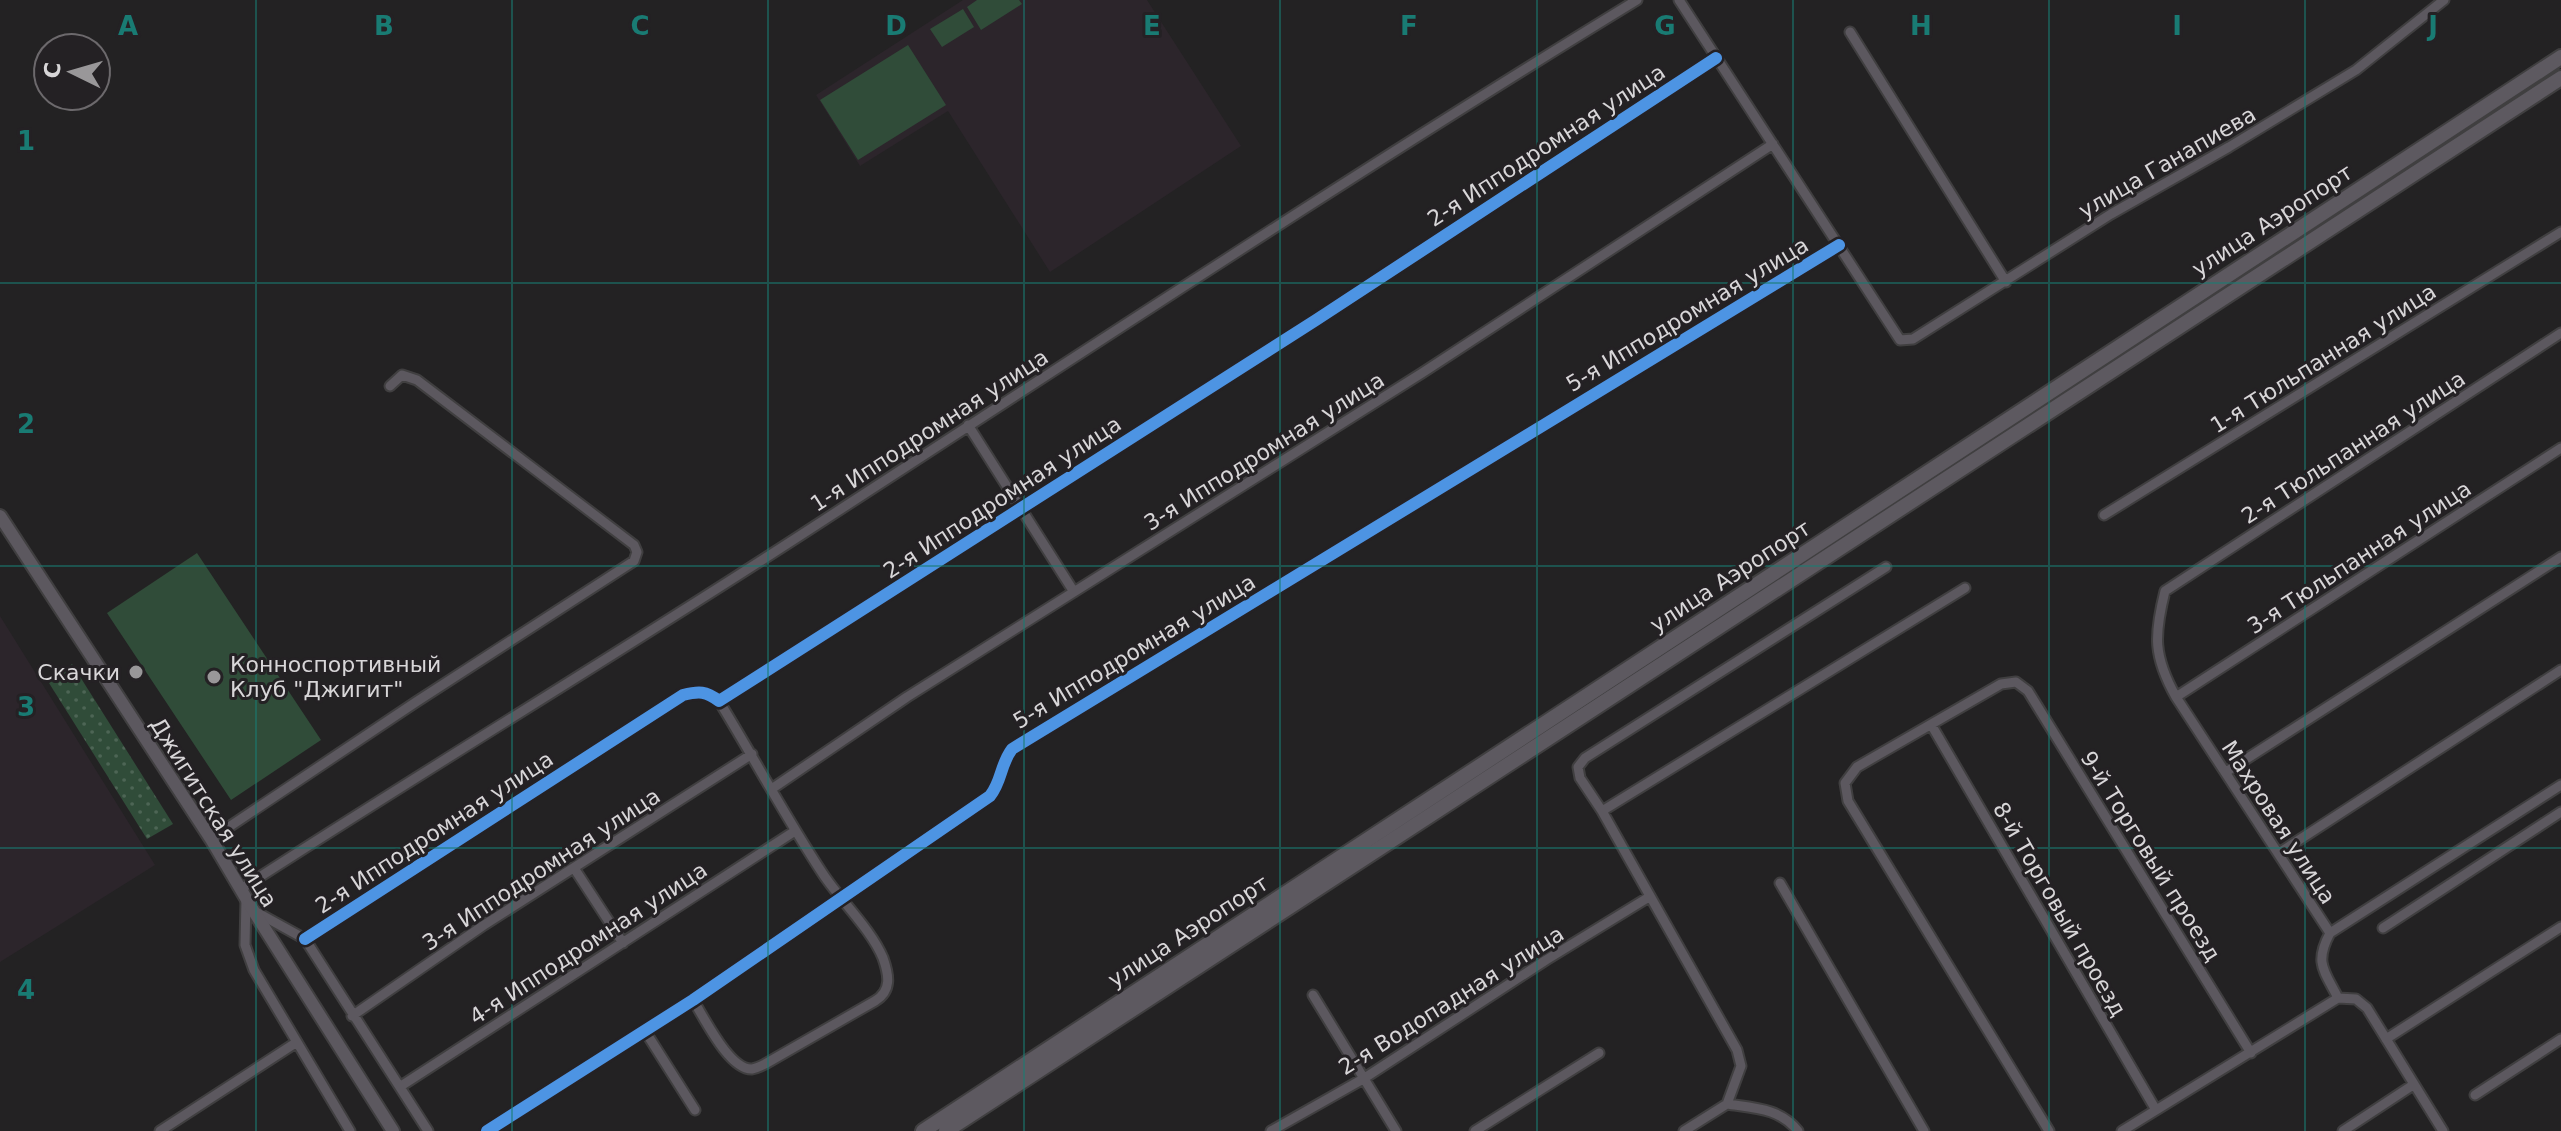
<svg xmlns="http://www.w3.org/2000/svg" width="2561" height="1131" viewBox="0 0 2561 1131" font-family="'DejaVu Sans',sans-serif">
	<defs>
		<pattern id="grass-dots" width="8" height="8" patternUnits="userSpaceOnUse" patternTransform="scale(2)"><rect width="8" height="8" fill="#304c39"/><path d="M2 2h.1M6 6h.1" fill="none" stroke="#4d6555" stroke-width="1.8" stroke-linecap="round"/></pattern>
	</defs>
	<rect width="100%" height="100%" fill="#232223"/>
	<!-- built -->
	<path fill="#2c252b" d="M963 0H1147L1241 146 1050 272 948 111 860 166 816 95Z
		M0 616 155 865 0 962Z"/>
	<!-- grass -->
	<path fill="url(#grass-dots)" d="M72 664 173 824 147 839 49 683Z"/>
	<!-- pitch -->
	<path fill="#304c39" d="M977 0H1019L1022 4 981 30 967 7Z
		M963 9 974 27 942 47 930 29Z
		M908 45 946 105 858 160 820 100Z
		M197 553 321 740 231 800 107 613Z"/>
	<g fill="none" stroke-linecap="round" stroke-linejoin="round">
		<!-- minor casing -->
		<g stroke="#403f40" stroke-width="13">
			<path id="minor" d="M1679 0 1900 340 1913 339 2111 214 2229 147 2356 70 2444 0
				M1850 32 2006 282
				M968 425 1074 592
				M2104 515 2561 232
				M2176 697 2561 448
				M1932 726 2156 1110
				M2226 772 2561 557
				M773 788 907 697 1422 373 1773 144
				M1602 811 1965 588
				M211 839 416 702 634 561 637 552 634 545 417 380 402 375 390 386
				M2279 853 2561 670
				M574 868 623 943
				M1780 883 1924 1131
				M241 889C434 764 631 646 824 520 1094 345 1362 168 1637 0
				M246 899 245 945 254 970 350 1131
				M256 912 305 939 428 1131
				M2383 928 2561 812
				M2330 933 2561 785
				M305 939 683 695C699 691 706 691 719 701L1316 320 1716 58
				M1313 995 1396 1131
				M693 1000C704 1017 729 1070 752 1069 757 1068 761 1066 765 1064L875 1001C892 991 889 975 883 958 871 929 840 900 823 874 786 818 754 758 719 701
				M352 1016 484 925 752 754
				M645 1031 695 1110
				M2386 1039 2561 927
				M401 1086 795 831
				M2475 1095 2561 1039
				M1727 1104 1741 1066 1737 1050 1602 811 1580 778 1578 767 1585 758 1886 567
				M1727 1104C1754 1108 1780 1108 1798 1131
				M160 1131 297 1042
				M487 1131 693 1000 990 796C1002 781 1000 765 1012 749L1839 245
				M1271 1131 1363 1079 1546 960 1649 897
				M1475 1131 1599 1053
				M1684 1131 1727 1104
				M2049 1131 1848 801 1845 783 1857 767 2001 684 2016 682 2028 691 2251 1053
				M2122 1131 2338 998
				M2343 1131 2413 1085
				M2443 1131 2367 1008 2356 999 2338 998C2324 970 2314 963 2330 933L2176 697C2153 656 2154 635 2165 591L2561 333"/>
		</g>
		<!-- tertiary casing -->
		<g stroke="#403f40" stroke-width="16">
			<path id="tertiary" d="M0 516 211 839 253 910 393 1131"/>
		</g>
		<!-- primary casing -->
		<g stroke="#403f40" stroke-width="18">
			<path id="primary" d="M923 1131 2561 57
				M946 1131 2561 78"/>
		</g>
		<!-- minor -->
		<use href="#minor" stroke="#5c585f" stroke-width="9"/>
		<!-- tertiary -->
		<use href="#tertiary" stroke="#5c585f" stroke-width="12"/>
		<!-- primary -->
		<use href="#primary" stroke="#5d5960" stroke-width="14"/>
		<!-- cycleway casing -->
		<g stroke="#242124" stroke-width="17">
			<path id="cycleway" d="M305 939 683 695C699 691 706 691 719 701L1316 320 1716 58
				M487 1131 693 1000 990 796C1002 781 1000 765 1012 749L1839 245"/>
		</g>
		<!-- cycleway -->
		<use href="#cycleway" stroke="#4d94e3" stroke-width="12"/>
	</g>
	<!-- grid -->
	<path fill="none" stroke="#197b73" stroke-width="2" stroke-opacity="0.55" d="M256 0V1131M512 0V1131M768 0V1131M1024 0V1131M1280 0V1131M1537 0V1131M1793 0V1131M2049 0V1131M2305 0V1131M0 283H2561M0 566H2561M0 848H2561"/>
	<!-- markers -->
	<g fill="#999799" stroke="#242124" stroke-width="3">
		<circle cx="136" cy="672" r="8"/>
		<circle cx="214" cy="677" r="8"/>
	</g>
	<g text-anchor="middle" stroke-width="6" stroke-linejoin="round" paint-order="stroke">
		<!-- street labels -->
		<g font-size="22" fill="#d8d6d8" stroke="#242124">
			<text transform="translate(1546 145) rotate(-33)" y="8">2-я Ипподромная улица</text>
			<text transform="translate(2167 162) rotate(-30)" y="8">улица Ганапиева</text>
			<text transform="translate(2272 220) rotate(-33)" y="8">улица Аэропорт</text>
			<text transform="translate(1687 314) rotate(-31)" y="8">5-я Ипподромная улица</text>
			<text transform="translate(2323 358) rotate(-32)" y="8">1-я Тюльпанная улица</text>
			<text transform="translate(929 430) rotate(-33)" y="8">1-я Ипподромная улица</text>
			<text transform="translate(2353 447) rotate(-33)" y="8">2-я Тюльпанная улица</text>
			<text transform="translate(1264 451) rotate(-32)" y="8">3-я Ипподромная улица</text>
			<text transform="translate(1002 497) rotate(-33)" y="8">2-я Ипподромная улица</text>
			<text transform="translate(2359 557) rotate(-33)" y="8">3-я Тюльпанная улица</text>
			<text transform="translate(1730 576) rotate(-33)" y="8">улица Аэропорт</text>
			<text transform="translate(1134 651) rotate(-31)" y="8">5-я Ипподромная улица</text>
			<text transform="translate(214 812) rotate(58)" y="8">Джигитская улица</text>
			<text transform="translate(2279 822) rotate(57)" y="8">Махровая улица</text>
			<text transform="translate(434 832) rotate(-33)" y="8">2-я Ипподромная улица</text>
			<text transform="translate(2151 856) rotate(58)" y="8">9-й Торговый проезд</text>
			<text transform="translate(541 869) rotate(-33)" y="8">3-я Ипподромная улица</text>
			<text transform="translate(2060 909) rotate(60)" y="8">8-й Торговый проезд</text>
			<text transform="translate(1188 931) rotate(-33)" y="8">улица Аэропорт</text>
			<text transform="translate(588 943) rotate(-33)" y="8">4-я Ипподромная улица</text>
			<text transform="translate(1451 1000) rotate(-32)" y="8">2-я Водопадная улица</text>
		</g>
		<!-- poi labels -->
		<g font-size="22" fill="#d8d6d8" stroke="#242124" text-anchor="start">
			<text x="230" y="672">Конноспортивный<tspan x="230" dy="25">Клуб "Джигит"</tspan></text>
			<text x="120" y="680" text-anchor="end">Скачки</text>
		</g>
	</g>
	<g font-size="26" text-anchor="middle" font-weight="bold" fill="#197b73" stroke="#242124" stroke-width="6" stroke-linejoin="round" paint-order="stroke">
		<text x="128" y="35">A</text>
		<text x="384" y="35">B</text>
		<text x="640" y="35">C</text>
		<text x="896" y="35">D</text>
		<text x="1152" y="35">E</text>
		<text x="1409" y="35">F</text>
		<text x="1665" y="35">G</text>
		<text x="1921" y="35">H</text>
		<text x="2177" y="35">I</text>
		<text x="2433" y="35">J</text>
		<text x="26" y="150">1</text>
		<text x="26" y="433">2</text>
		<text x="26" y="716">3</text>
		<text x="26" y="999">4</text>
	</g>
	<!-- north arrow -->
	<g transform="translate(72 72) rotate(275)"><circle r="38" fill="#242124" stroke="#6c696c" stroke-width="2"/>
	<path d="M0-6L14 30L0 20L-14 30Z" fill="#999799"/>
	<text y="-12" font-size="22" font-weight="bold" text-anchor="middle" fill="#d8d6d8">С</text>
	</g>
</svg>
